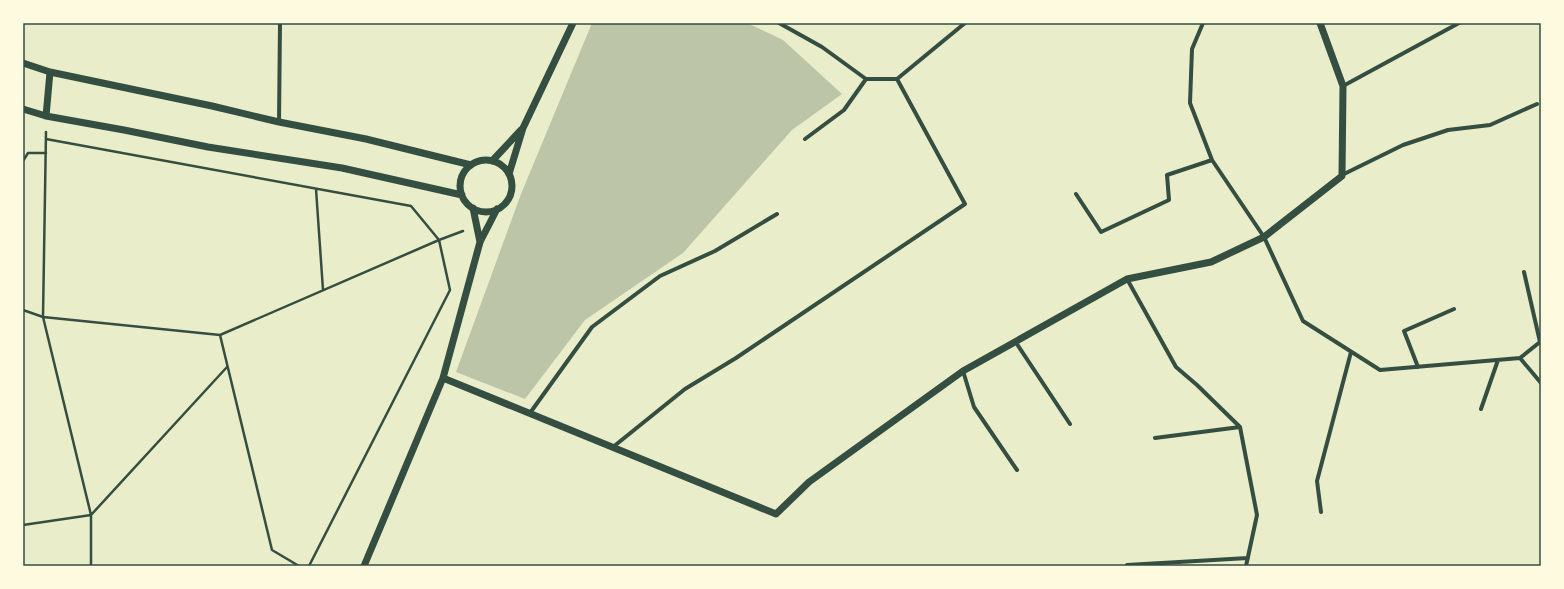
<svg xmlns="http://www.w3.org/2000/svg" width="1564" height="589" viewBox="0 0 1564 589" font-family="Helvetica,sans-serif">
	<rect width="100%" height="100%" fill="#e9edc9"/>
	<!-- building -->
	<path fill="#bcc5a7" d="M592 23H747L783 40 842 94 792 130 683 253 585 320 525 399 456 372 521 194Z"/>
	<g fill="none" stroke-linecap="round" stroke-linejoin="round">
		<!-- path -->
		<path stroke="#344e41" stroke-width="2.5" d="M46 139 411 206 439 240 450 290 309 566
			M23 161 28 153H46
			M316 189 323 290
			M23 310 43 317 220 335 439 240 463 231
			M220 335 272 550 299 566
			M23 525 91 515 43 317 46 132
			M91 566V515L227 367"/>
		<!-- minor -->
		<path stroke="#344e41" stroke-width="4" d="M779 23 822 47 866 79H897L965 23
			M1203 23 1192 49 1190 103 1212 160 1264 237 1303 321 1380 370 1520 358 1541 383
			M1343 86 1459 23
			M279 122 280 23
			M805 139 844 110 866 79
			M1342 175 1403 145 1448 130 1490 125 1537 104
			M1076 194 1101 232 1169 200 1167 175 1212 160
			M1127 279 1176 367 1197 385 1240 427 1257 515 1246 566
			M1015 341 1070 424
			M1520 358 1540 342 1524 272
			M1418 367 1404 331 1454 309
			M963 371 974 407 1017 470
			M1481 409 1498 360
			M530 413 592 327 660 276 715 251 777 214
			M1155 438 1240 427
			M613 447 685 389 736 358 965 204 897 79
			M1321 512 1317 481 1351 352
			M1127 565 1248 558"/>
		<!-- tertiary -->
		<path stroke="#344e41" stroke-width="7" d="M23 63 50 72 212 106 279 122 366 139 471 165
			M23 109 46 116 124 130 208 147 342 168 462 195
			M46 116 50 72
			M460 186a26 26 0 1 1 52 0a26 26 0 1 1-52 0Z
			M492 161 521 130
			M509 174 523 128 573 23
			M473 208 480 242
			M443 378 776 514 809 482 963 371 1127 279 1211 262 1264 237 1342 176 1343 86 1320 23
			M364 566 443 378 480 242 497 209"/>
	</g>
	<!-- border -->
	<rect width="1564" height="589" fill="none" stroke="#fefae0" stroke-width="48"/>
	<rect x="24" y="24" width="1516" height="541" fill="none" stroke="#344e41" stroke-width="1.5"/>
</svg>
